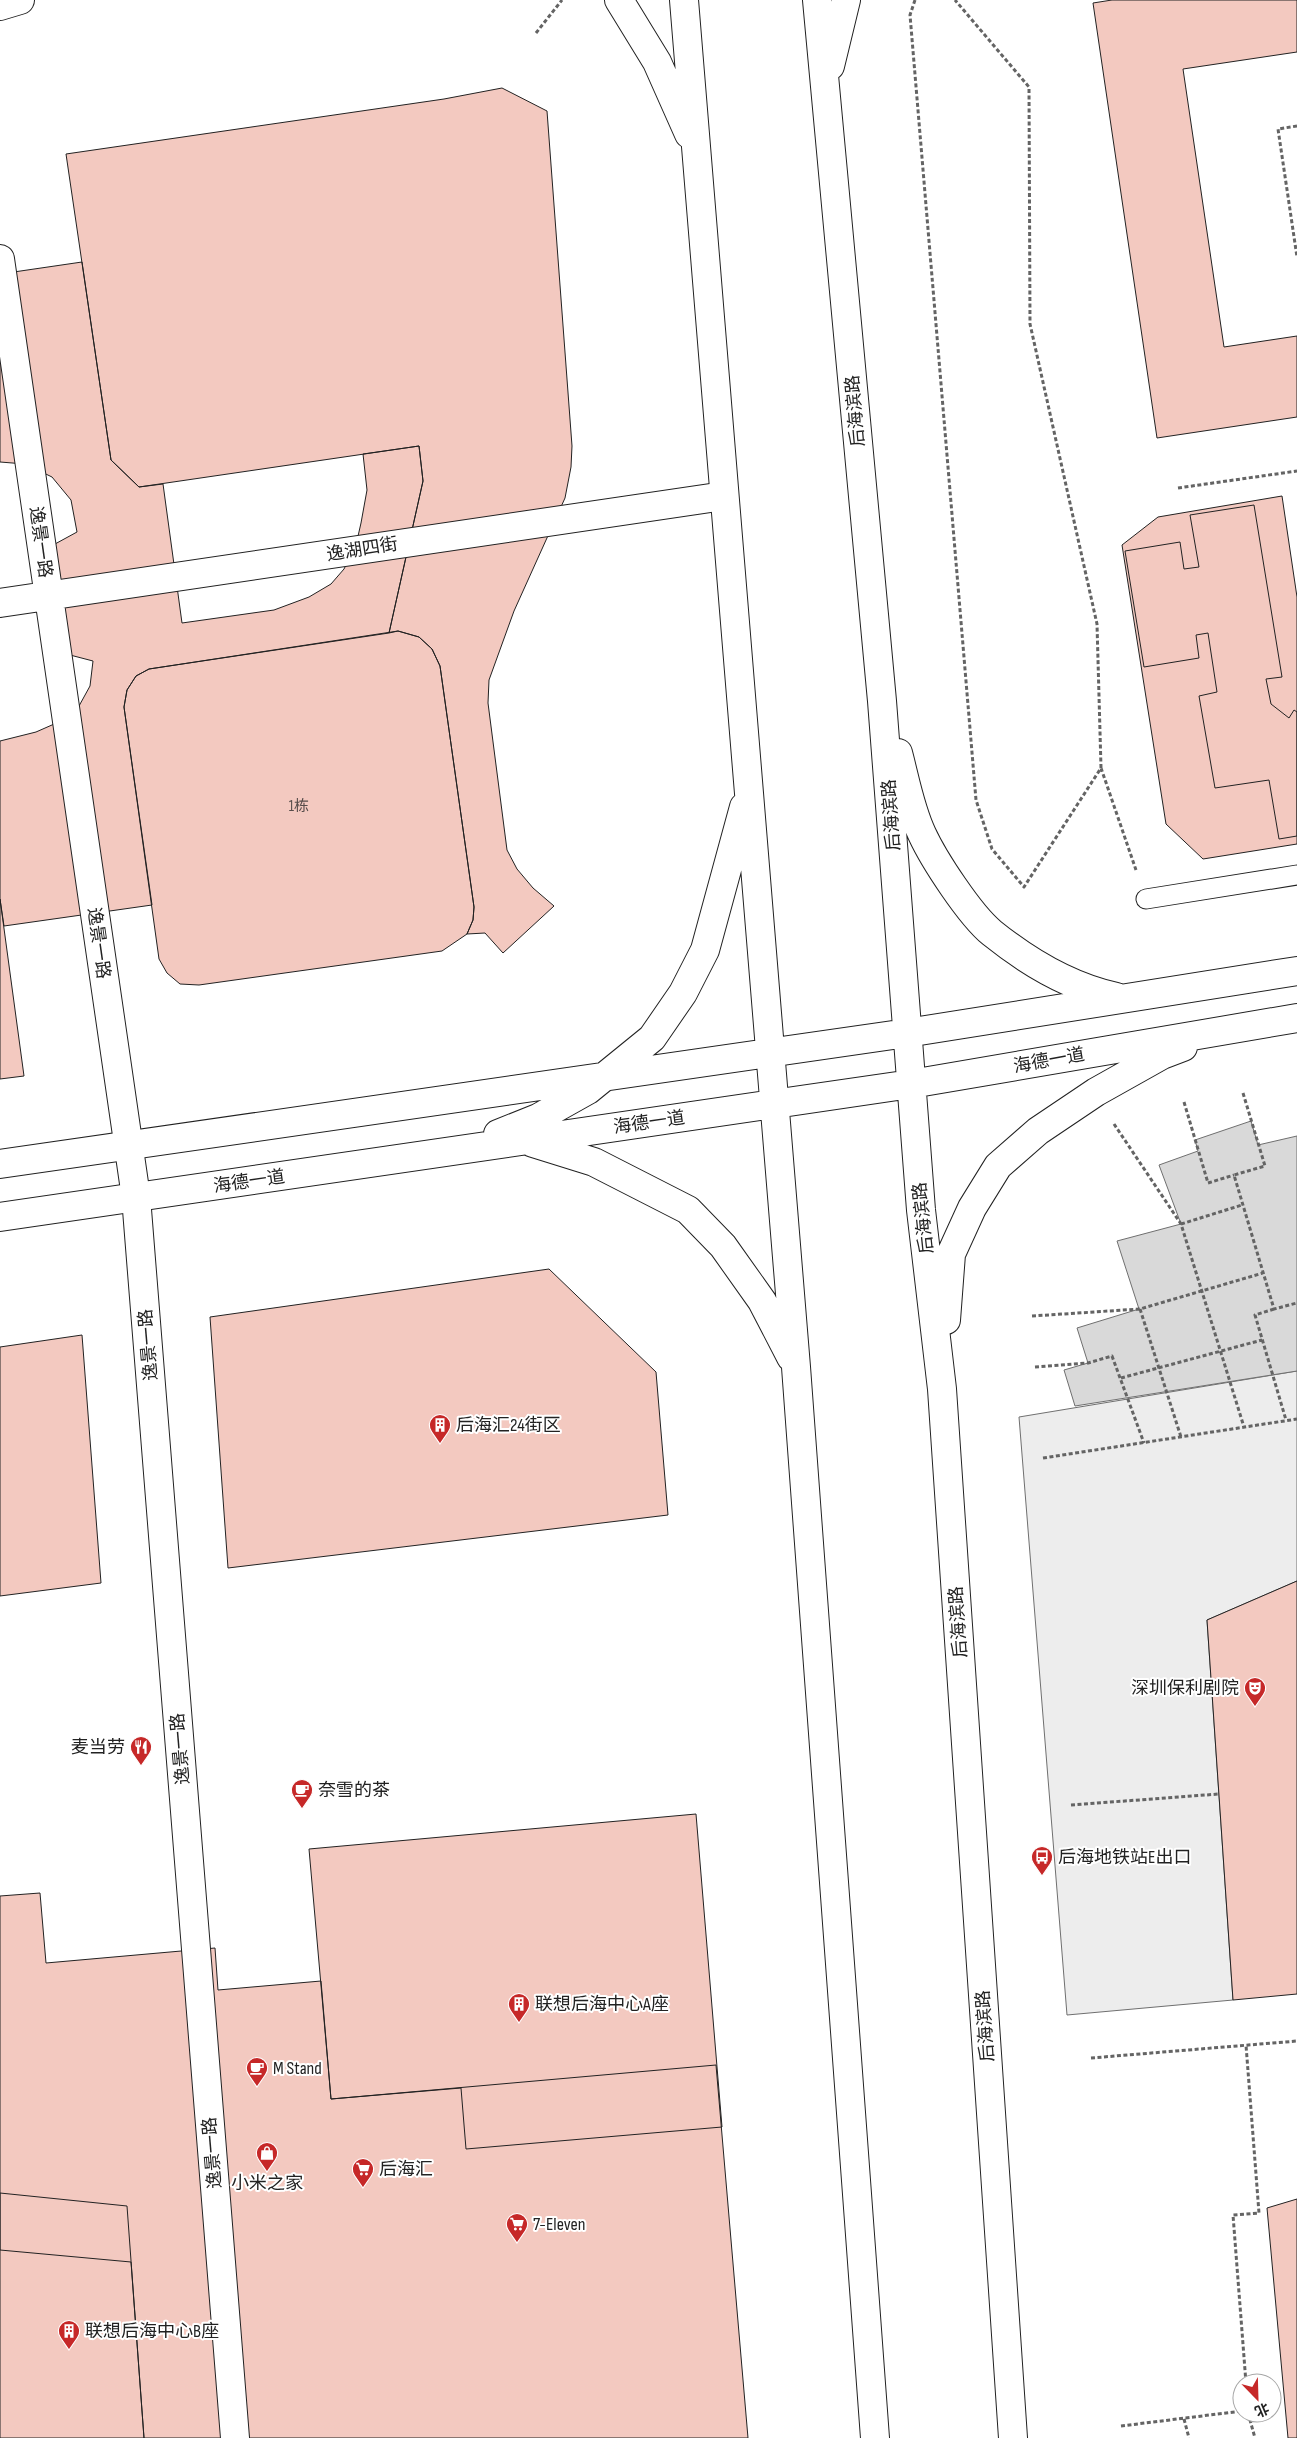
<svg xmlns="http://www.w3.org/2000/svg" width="1297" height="2438" viewBox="0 0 1297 2438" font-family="'Sofia Sans Condensed','Noto Sans SC',sans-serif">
	<rect width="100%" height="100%" fill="#fff"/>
	<!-- parking -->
	<path fill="#ededed" stroke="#6f6f6f" d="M1297 1371V1581L1207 1620 1233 2000 1067 2015 1019 1417Z"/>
	<!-- water -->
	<path fill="#d9d9d9" stroke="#6f6f6f" d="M1251 1121 1258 1145 1297 1136V1371L1075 1406 1064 1370 1088 1363 1077 1328 1139 1309 1117 1241 1181 1224 1159 1165 1198 1151 1195 1140Z"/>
	<!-- building -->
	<path fill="#f3c9c0" stroke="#222" d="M1112 0H1297V52L1183 69 1224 347 1297 336V417L1157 438 1093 3Z
		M502 88 547 111 572 446 571 467 565 498 514 611 489 680 488 703 507 850 517 869 533 888 554 906 503 953 485 933 467 934 473 920 474 907 440 666 432 649 419 637 398 631 389 633 423 481 419 446 139 487 111 460 66 154 444 99Z
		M82 262 111 460 139 487 163 484 182 623 274 610 309 597 331 584 344 569 356 545 361 523 367 490 363 454 419 446 423 481 389 633 149 669 136 676 127 690 124 707 152 905 4 926 0 899V741L36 732 61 721 79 706 90 686 93 661 70 655 55 544 77 532 71 500 52 477 25 464 0 462V274Z
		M1282 496 1297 597V844L1203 859 1166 824 1122 545 1158 517Z
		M1254 505 1282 677 1266 679 1271 704 1289 718 1294 710 1297 712V836L1279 839 1269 780 1215 788 1199 696 1217 692 1208 633 1196 635 1199 658 1144 667 1125 551 1180 542 1184 569 1199 567 1190 515Z
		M398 631 419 637 432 649 440 666 474 907 473 920 467 934 442 951 199 985 180 984 167 973 159 959 124 707 127 690 136 676 149 669Z
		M0 899 24 1076 0 1079Z
		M549 1269 656 1372 668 1515 228 1568 210 1317Z
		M82 1335 101 1583 0 1596V1347Z
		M1297 1581V1994L1233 2000 1207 1620Z
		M696 1814 722 2127 466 2149 461 2088 331 2099 309 1849Z
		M40 1893 46 1963 215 1948 218 1990 321 1981 331 2099 716 2065 748 2438H144L131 2262 0 2250V1896Z
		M0 2193 127 2206 144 2438H0Z
		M1297 2199V2438H1288L1267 2208Z"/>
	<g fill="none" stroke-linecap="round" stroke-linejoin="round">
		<!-- lane casing -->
		<g stroke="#222" stroke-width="21">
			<path id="lane" d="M1146 899 1297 875"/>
		</g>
		<!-- street casing -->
		<g stroke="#222" stroke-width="30">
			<path id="street" d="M0 259 136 1197 235 2438
				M0 603 724 496"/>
		</g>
		<!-- secondary casing -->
		<g stroke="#222" stroke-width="30">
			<path id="secondary" d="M619 0 657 62 689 134
				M684 0 796 1367 875 2438
				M817 0 882 701 921 1210 942 1389 1013 2438
				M0 6 20 0
				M830 66 846 0
				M898 753C905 779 910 809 922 834 934 860 970 915 992 933 1028 962 1070 987 1116 997
				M498 1134 538 1118 588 1090 652 1038 683 993 705 950 744 807
				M533 1143 594 1162 688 1210 723 1246 762 1301 791 1357
				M0 1164 907 1033 1297 971
				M0 1217 911 1084 1297 1018
				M946 1320 951 1254 972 1208 998 1166 1038 1131 1096 1092 1162 1055 1183 1047"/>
		</g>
		<!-- path -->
		<path stroke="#646464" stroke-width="3" stroke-dasharray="4 2.5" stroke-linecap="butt" d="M915 0 910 15 976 800 992 849 1024 887 1101 768 1097 624 1030 324 1029 87 955 0
			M536 33 562 0
			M1297 126 1278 129 1297 257
			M1178 488 1297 471
			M1101 768 1136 870
			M1243 1093 1265 1166 1234 1175 1274 1309 1297 1303
			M1184 1102 1208 1183 1234 1175
			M1114 1124 1181 1224 1244 1427
			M1181 1224 1242 1205
			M1140 1309 1181 1437
			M1274 1309 1255 1315 1286 1420
			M1032 1316 1140 1309 1263 1273
			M1035 1367 1088 1363 1112 1356 1144 1443
			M1121 1378 1262 1340
			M1043 1458 1297 1419
			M1071 1805 1219 1794
			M1091 2058 1297 2041
			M1246 2383 1233 2215 1259 2213 1246 2045
			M1248 2413 1255 2438
			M1184 2419 1189 2438
			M1121 2426 1242 2411"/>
		<!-- lane -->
		<use href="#lane" stroke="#fff" stroke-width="19"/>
		<!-- street -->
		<use href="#street" stroke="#fff" stroke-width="28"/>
		<!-- secondary -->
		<use href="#secondary" stroke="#fff" stroke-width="28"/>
	</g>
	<!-- icons -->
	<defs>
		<g id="building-pin" transform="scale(1.125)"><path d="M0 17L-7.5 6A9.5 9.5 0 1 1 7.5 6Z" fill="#c62828" stroke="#fff"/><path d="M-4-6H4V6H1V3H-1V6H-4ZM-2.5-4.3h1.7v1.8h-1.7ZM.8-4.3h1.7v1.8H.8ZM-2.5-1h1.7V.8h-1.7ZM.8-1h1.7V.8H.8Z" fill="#fff"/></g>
		<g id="theatre-pin" transform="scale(1.125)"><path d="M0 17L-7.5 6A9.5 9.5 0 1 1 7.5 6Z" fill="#c62828" stroke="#fff"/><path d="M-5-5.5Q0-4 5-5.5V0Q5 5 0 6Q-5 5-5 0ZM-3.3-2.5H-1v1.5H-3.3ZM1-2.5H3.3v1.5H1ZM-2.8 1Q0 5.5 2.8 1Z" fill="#fff"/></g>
		<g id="restaurant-pin" transform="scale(1.125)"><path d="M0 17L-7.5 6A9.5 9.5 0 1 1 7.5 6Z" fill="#c62828" stroke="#fff"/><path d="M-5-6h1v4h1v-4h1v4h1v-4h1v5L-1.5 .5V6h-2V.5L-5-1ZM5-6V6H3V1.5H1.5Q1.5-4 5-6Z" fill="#fff"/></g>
		<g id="cafe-pin" transform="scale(1.125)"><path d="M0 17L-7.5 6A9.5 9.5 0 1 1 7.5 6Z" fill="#c62828" stroke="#fff"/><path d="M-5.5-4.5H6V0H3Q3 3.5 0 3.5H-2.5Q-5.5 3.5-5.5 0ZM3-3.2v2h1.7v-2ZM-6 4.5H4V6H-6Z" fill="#fff"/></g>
		<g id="bus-pin" transform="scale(1.125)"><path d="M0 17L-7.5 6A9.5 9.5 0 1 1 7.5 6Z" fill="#c62828" stroke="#fff"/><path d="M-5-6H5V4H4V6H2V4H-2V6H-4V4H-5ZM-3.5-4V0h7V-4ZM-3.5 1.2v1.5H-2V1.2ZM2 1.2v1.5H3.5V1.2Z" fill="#fff"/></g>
		<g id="shop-pin" transform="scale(1.125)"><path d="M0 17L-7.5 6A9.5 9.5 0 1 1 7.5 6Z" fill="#c62828" stroke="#fff"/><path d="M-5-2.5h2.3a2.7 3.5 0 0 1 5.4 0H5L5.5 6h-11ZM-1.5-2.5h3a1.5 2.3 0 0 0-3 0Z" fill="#fff"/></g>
		<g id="supermarket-pin" transform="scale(1.125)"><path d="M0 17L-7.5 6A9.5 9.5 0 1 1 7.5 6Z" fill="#c62828" stroke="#fff"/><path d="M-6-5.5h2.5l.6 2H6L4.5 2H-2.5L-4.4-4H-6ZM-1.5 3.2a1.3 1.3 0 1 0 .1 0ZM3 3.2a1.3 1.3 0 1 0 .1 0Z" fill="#fff"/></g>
	</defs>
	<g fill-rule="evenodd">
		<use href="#building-pin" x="440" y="1425"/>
		<use href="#theatre-pin" x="1255" y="1688"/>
		<use href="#restaurant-pin" x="141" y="1747"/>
		<use href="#cafe-pin" x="302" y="1790"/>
		<use href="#bus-pin" x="1042" y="1857"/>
		<use href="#building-pin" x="519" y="2004"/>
		<use href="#cafe-pin" x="257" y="2068"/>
		<use href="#shop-pin" x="267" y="2153"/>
		<use href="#supermarket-pin" x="363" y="2169"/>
		<use href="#supermarket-pin" x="517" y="2224"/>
		<use href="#building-pin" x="69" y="2331"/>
	</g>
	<g text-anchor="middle" stroke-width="4" stroke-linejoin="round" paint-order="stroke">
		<!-- number labels -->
		<g font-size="15" fill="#564c4a">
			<text x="299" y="811">1栋</text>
		</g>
		<!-- street labels -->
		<g font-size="18" fill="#222" stroke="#fff">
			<text transform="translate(855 411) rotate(-95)" y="6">后海滨路</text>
			<text transform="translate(41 542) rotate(82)" y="6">逸景一路</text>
			<text transform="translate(362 549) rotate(-9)" y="6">逸湖四街</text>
			<text transform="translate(891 815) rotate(-94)" y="6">后海滨路</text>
			<text transform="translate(99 943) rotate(82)" y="6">逸景一路</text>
			<text transform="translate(1049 1060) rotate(-10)" y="6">海德一道</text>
			<text transform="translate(649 1122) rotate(-8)" y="6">海德一道</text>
			<text transform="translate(249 1181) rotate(-8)" y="6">海德一道</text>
			<text transform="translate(923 1218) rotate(-96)" y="6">后海滨路</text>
			<text transform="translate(148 1345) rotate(-95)" y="6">逸景一路</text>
			<text transform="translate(958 1622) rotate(-94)" y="6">后海滨路</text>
			<text transform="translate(180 1749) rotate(-95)" y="6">逸景一路</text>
			<text transform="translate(985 2026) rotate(-94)" y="6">后海滨路</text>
			<text transform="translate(212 2153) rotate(-95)" y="6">逸景一路</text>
		</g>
		<!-- poi labels -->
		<g font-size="18" fill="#222" stroke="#fff" text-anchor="start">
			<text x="456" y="1431">后海汇24街区</text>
			<text x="1239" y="1694" text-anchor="end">深圳保利剧院</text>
			<text x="125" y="1753" text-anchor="end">麦当劳</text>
			<text x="318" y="1796">奈雪的茶</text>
			<text x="1058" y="1863">后海地铁站E出口</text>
			<text x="535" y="2010">联想后海中心A座</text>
			<text x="273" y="2074">M Stand</text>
			<text x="379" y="2175">后海汇</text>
			<text x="267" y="2189" text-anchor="middle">小米之家</text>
			<text x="533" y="2230">7-Eleven</text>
			<text x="85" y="2337">联想后海中心B座</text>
		</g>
	</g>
	<!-- north arrow -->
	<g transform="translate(1257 2398) rotate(157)"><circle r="24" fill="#ffffff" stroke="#a7a7a7"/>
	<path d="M0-4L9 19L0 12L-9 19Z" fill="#c62828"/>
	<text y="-8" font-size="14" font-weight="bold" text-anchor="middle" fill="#222222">北</text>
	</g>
</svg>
